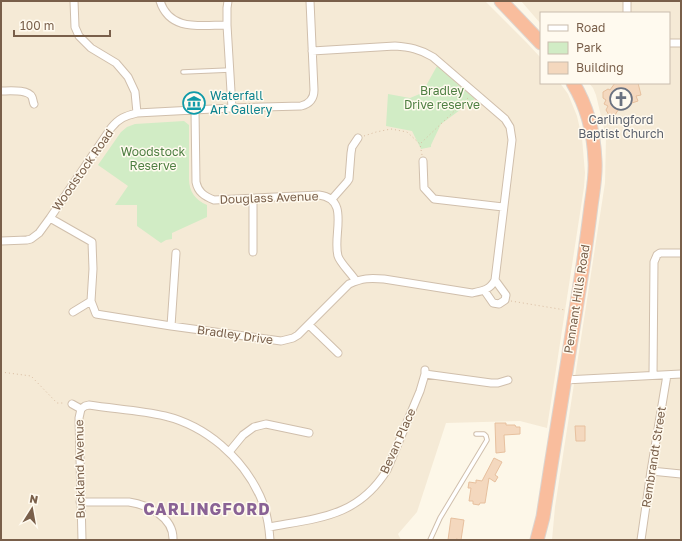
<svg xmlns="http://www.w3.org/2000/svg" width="682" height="541" viewBox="0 0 682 541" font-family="'Golos Text',sans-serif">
	<rect width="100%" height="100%" fill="#fdf7e8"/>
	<!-- residential -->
	<path fill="#f5ead6" d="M1 1H485L527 43 541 58V83H560L568 94 577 116 582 138 585 173 584 187 547 428 520 421 446 423 417 512 398 534 401 540H1Z
		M521 1H681V540H552L555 507 605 183 606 137 596 95 593 88 589 83H669V13H541V24Z"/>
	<!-- green -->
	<path fill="#d1ecc5" d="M437 66 475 99 441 124 431 145V147L421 149 412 131 386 126 388 94 410 98 422 93Z
		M184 121 189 125V179C189 191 195 200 207 205V217L172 233V239L166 240 161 243 137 226V205H115L128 186 98 165 121 132 127 127 135 124Z"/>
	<!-- building -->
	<path fill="#f4d8be" stroke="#e7c09e" d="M615 83H638L641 95 636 96 638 101 620 107 615 115H609L606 110 608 106 604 104 606 100 603 98V92L608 89 610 90Z
		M495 423H506V425H515L516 427H520V434L504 435 505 452 496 453Z
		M575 426H585V441H576Z
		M494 458 502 462 495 475 498 477 495 482 489 478 485 503H480L479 505 473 504V501H469L471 488H468L469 482 476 483V480L482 481Z
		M451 518 464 520 461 540 456 539V540H448Z"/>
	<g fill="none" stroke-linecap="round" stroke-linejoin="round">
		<!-- lane casing -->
		<g stroke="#d0bfac" stroke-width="5.5">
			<path id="lane" d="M183 72 230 70
				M430 540 440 518 487 440 486 436 484 434H476"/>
		</g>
		<!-- street casing -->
		<g stroke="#d0bfac" stroke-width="9">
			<path id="street" d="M74 1 75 27 79 36 91 48 116 63 128 77 135 92 137 113
				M160 1C170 32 201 25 227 25
				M228 1 227 8V25L232 108
				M627 13V1
				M669 43H681
				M1 91C9 91 28 89 32 97 33 99 33 102 34 104
				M195 110 196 182C198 192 204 196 214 200L319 195C351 199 332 235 338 256 340 263 351 273 356 281
				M423 161 424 188 434 199 503 207
				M253 199V252
				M332 199 347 182 349 179 351 153 352 147 358 138
				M50 218 92 242 93 269 91 301 96 314 171 326 281 341 293 338 298 335 349 284C363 278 369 278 384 279L472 293C482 291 490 290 495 280L512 140 510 127 505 119 433 57C420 49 409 47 395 46L312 51
				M1 241 27 240 31 239 39 233 50 218 111 128C119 118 125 116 137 113L232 108 301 106C309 104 314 99 314 90L310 1
				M484 290 493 303 499 304 505 300 506 295 495 280
				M73 312 91 301
				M309 325 338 353
				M171 326 176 253
				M425 374 491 383H498L508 380
				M653 375 654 262 657 255 660 253H681
				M565 380 681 374
				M72 404 81 409 79 418 82 540
				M81 409 85 406 89 405C114 409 140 410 165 416 206 426 242 457 260 496 266 509 269 525 270 540
				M229 452 243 435 254 427 266 424 309 433
				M651 471 681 474
				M80 502H129C148 505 174 517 173 540
				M269 527C318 518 358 517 387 470L420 391 425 374V370
				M641 540 651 471 667 375"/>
		</g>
		<!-- highway casing -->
		<g stroke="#dcd5d0" stroke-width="15">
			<path id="highway" d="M501 1 541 43
				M537 540 543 517C555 437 569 357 581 278 585 254 588 230 591 206 593 191 596 176 595 161 594 134 587 106 573 83"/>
		</g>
		<!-- path -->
		<path stroke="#d9bca1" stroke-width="1" stroke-dasharray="1 3" stroke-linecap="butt" d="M364 136 376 132 391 129 407 132 420 144 422 155
			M421 143 469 97
			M511 301 565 310
			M1 372 31 376 57 403H64"/>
		<!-- lane -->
		<use href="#lane" stroke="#fff" stroke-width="3.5"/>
		<!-- street -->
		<use href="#street" stroke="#fff" stroke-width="7"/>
		<!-- highway -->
		<use href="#highway" stroke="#f9bd9d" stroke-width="13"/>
	</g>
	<!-- icons -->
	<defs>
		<g id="church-ring" transform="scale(1.15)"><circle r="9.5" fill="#fffaef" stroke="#6b7280" stroke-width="1.5"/><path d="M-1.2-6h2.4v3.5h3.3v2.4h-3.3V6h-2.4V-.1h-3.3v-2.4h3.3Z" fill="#6b7280"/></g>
		<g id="museum-ring" transform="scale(1.15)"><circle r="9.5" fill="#fffaef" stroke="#0f9aa8" stroke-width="1.5"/><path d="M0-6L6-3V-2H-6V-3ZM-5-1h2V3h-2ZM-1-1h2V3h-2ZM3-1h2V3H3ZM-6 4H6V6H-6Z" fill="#0f9aa8"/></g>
	</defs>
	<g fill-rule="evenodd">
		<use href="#church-ring" x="621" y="99"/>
		<use href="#museum-ring" x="194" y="103"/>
	</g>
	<g text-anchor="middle" stroke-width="3" stroke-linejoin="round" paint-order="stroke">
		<!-- park labels -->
		<g font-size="12" fill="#4e7f42" stroke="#fffaef">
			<text x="442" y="95">Bradley<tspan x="442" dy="14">Drive reserve</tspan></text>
			<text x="153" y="156">Woodstock<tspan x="153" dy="14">Reserve</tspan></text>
		</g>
		<!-- culture labels -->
		<g font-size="12" fill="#0d838f" stroke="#fffaef" text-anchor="start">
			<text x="210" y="100">Waterfall<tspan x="210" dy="14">Art Gallery</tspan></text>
		</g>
		<!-- worship labels -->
		<g font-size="12" fill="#5b616d" stroke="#fffaef">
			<text x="621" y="124">Carlingford<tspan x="621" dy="14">Baptist Church</tspan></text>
		</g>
		<!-- street labels -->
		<g font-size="12" fill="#795f4a" stroke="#fffaef">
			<text transform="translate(83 170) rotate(-55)" y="4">Woodstock Road</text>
			<text transform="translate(269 198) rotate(-2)" y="4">Douglass Avenue</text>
			<text transform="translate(577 299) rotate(-81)" y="4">Pennant Hills Road</text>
			<text transform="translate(235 335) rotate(8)" y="4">Bradley Drive</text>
			<text transform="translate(398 441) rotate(-66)" y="4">Bevan Place</text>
			<text transform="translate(654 457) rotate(-81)" y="4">Rembrandt Street</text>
			<text transform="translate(80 469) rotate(-91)" y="4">Buckland Avenue</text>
		</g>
		<!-- district labels -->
		<g font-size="16" font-weight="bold" letter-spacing="1" fill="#896295" stroke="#fffaef">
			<text x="207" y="515">CARLINGFORD</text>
		</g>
	</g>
	<!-- border -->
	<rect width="682" height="541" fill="none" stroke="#795f4a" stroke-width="4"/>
	<!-- legend -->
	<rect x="540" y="12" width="130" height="72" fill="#fffaef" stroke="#c9bcad"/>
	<rect x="548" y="25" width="20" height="6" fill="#ffffff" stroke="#c9bcad"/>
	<text x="576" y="32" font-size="12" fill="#795f4a">Road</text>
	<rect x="548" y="42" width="20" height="12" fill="#d1ecc5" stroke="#c9bcad"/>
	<text x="576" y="52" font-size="12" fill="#795f4a">Park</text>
	<rect x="548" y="62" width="20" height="12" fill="#f4d8be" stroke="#c9bcad"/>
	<text x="576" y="72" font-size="12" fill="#795f4a">Building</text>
	<!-- north arrow -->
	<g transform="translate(32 509) rotate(11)" stroke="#fffaef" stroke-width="3" paint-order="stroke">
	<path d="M0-3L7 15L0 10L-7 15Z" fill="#795f4a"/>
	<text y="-6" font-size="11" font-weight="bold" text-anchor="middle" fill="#795f4a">N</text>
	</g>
	<!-- scale -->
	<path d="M14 30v6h96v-6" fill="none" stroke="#795f4a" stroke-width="2"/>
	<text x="20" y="30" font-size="12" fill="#795f4a" stroke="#fffaef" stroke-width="3" paint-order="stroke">100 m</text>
</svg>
